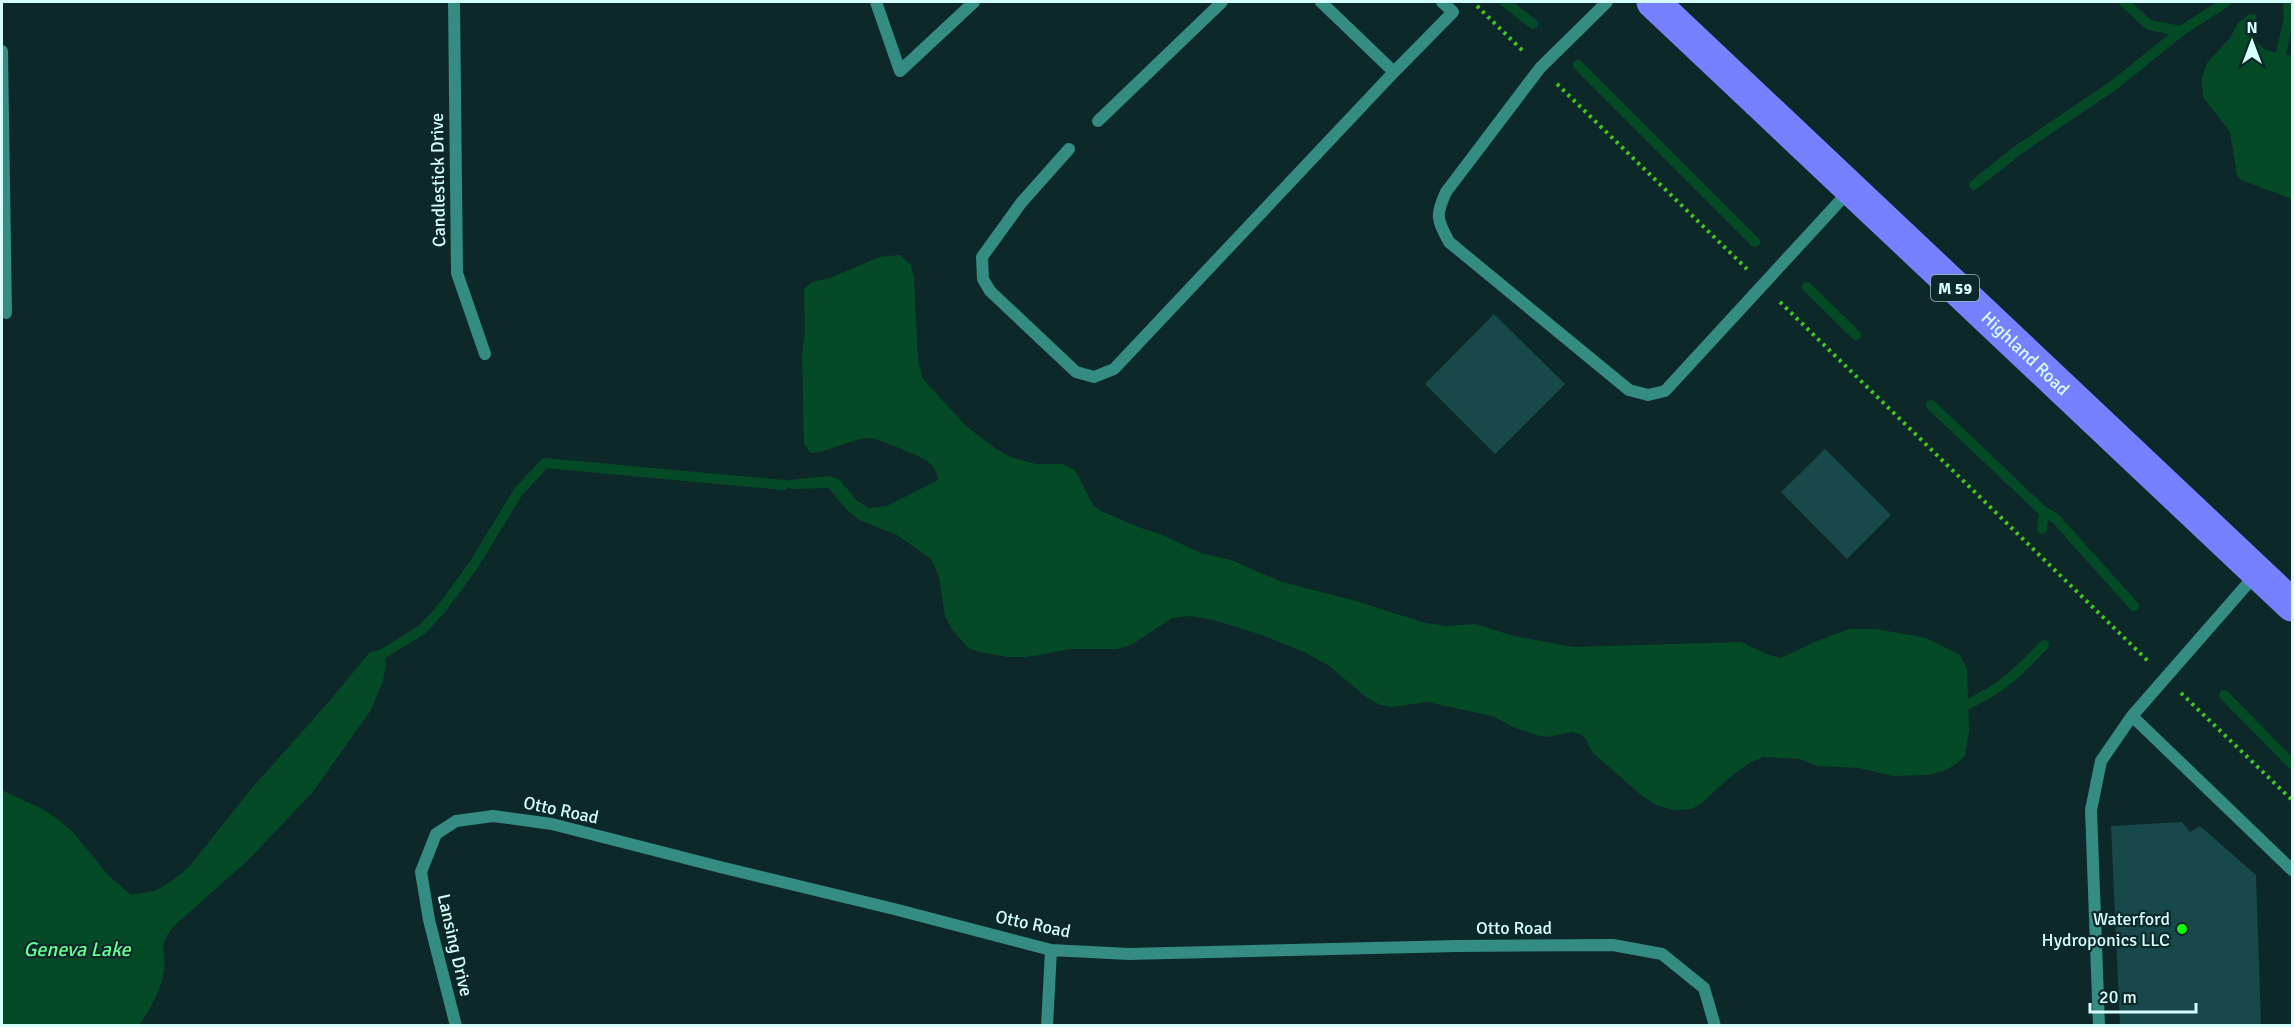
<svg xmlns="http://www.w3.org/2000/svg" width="2294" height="1027" viewBox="0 0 2294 1027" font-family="Signika,sans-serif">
	<rect width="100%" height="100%" fill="#0d2829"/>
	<!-- water -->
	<path fill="#054a26" d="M2255 14 2256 16 2253 30 2255 41 2266 50 2292 56V199L2241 180 2237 176 2230 132 2203 97 2202 77 2207 63 2230 38 2238 23 2248 15Z
		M900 255 911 265 914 278 918 361 923 379 966 426 996 449 1011 457 1036 464H1063L1075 470 1093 505 1101 511 1138 527 1160 534 1201 553 1231 560 1282 582 1356 601 1425 623 1447 626 1475 624 1514 636 1573 647 1741 642 1769 655 1781 658 1817 641 1849 629H1876L1926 638 1960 655 1967 669 1969 730 1965 756 1957 763 1946 770 1928 775 1893 776 1859 768 1818 766 1799 759 1763 757 1749 763 1729 778 1703 802 1692 809 1673 810 1656 805 1640 794 1593 753 1585 738 1580 734 1572 732 1547 737 1536 735 1513 727 1492 716 1427 702 1392 707 1380 705 1366 697 1328 665 1304 652 1262 635 1214 620 1190 616 1172 618 1131 645 1117 649H1071L1027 657H1007L980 652 968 648 952 629 945 616 939 577 931 559 897 535 859 520 846 509 829 488 791 489 784 485 789 480 830 476 840 480 857 501 869 508 887 506 938 480C937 473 934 465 927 461 920 456 879 439 870 438 856 437 829 452 811 453L804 444 802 355 805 331 804 289 812 282 830 278 879 257Z
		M384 649 386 665 383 681 371 710 312 793 246 862 174 926C157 946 166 948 164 970 162 989 150 1010 139 1025H2V790L44 810 59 820 73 832 108 875 131 895 154 891 169 883 189 867 252 788 326 705 370 652Z"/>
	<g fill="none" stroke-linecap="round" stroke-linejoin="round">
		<!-- stream -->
		<path stroke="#054a26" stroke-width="10" d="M1505 2 1533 24
			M2124 2 2149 25 2181 31
			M2281 53 2289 18 2288 2
			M1578 65 1755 242
			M1974 185 2018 150 2114 85 2181 31 2226 2
			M1807 287 1856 335
			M1931 405 2044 512 2055 518 2134 606
			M2042 529 2044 512
			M384 653 423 629 442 608 473 566 518 492 545 463 784 485
			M2224 695 2292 764
			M1968 704C2003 688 2018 672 2044 645"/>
	</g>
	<!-- building -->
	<path fill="#17494b" d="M1494 314 1565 384 1495 454 1425 384Z
		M1825 449 1891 515 1847 559 1781 492Z
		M2182 822 2190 832 2200 826 2256 875 2261 1026H2120L2111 826Z"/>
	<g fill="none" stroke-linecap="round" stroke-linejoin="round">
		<!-- path -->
		<path stroke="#46c523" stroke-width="4" stroke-dasharray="3 4.5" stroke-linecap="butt" d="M1477 6 1523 51
			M1557 84 1747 269
			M1780 302 2148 661
			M2181 693 2292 800"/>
		<!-- service -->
		<path stroke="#348c82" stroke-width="12" d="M876 2 900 71 974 2
			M1321 2 1394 72 1453 12 1442 2
			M1607 2 1540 68 1446 192C1435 216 1437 219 1449 242L1629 390 1648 395 1665 391 1850 190
			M1098 121 1222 2
			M1069 149 1021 203 982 257 983 279 990 291 1076 372 1094 377 1114 369 1394 72
			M2257 573 2132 716 2292 870
			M2099 1026 2091 810 2101 761 2132 716"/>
		<!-- minor -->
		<path stroke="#348c82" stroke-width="12" d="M454 2 457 273 485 354
			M2 51 6 313
			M456 1026 429 920 421 872 436 834 456 821 493 816 552 824 720 867 894 909 1051 950 1129 954 1457 946 1613 945 1662 954 1704 988 1715 1026
			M1047 1026 1051 950"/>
		<!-- trunk -->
		<path stroke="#7681ff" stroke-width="33" id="s1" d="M1653 2 2292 605"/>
	</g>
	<!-- markers -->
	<circle fill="#0eff01" stroke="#0d2829" stroke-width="2" cx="2182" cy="929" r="6"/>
	<g text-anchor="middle" stroke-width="4.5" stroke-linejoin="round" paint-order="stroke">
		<!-- shield labels -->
		<rect fill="#0d2829" stroke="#99bebd" stroke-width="1.5" x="1931" y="275" width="48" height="26" rx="4.5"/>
		<g font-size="16" font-weight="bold" fill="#d5fffd">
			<text x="1955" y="294">M 59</text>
		</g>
		<!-- street labels -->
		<g font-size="18" fill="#d5fffd" stroke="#0d2829">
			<text transform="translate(438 180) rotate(-91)" y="6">Candlestick Drive</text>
			<text dy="6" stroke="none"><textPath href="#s1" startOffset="512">Highland Road</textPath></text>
			<text transform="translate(561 810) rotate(12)" y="6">Otto Road</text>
			<text transform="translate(1033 924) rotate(12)" y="6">Otto Road</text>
			<text x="1514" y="934">Otto Road</text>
			<text transform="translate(455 945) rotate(77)" y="6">Lansing Drive</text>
		</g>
		<!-- poi labels -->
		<g font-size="18" fill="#d5fffd" stroke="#0d2829" text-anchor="end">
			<text x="2170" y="925">Waterford<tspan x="2170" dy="21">Hydroponics LLC</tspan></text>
		</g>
		<!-- water labels -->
		<g font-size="20" font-style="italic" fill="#63ff93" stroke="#0d2829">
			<text x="77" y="956">Geneva Lake</text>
		</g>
	</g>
	<!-- border -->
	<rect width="2294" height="1027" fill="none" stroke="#d5fffd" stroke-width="6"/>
	<!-- north arrow -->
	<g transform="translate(2252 42)" stroke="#0d2829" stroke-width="4.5" paint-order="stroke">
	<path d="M0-4.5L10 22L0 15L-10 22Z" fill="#d5fffd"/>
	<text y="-9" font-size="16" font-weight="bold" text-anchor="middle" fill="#d5fffd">N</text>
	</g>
	<!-- scale -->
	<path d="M2090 1003v9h106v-9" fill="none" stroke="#d5fffd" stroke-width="3"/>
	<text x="2099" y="1003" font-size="18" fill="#d5fffd" stroke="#0d2829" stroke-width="4.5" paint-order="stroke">20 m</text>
</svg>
